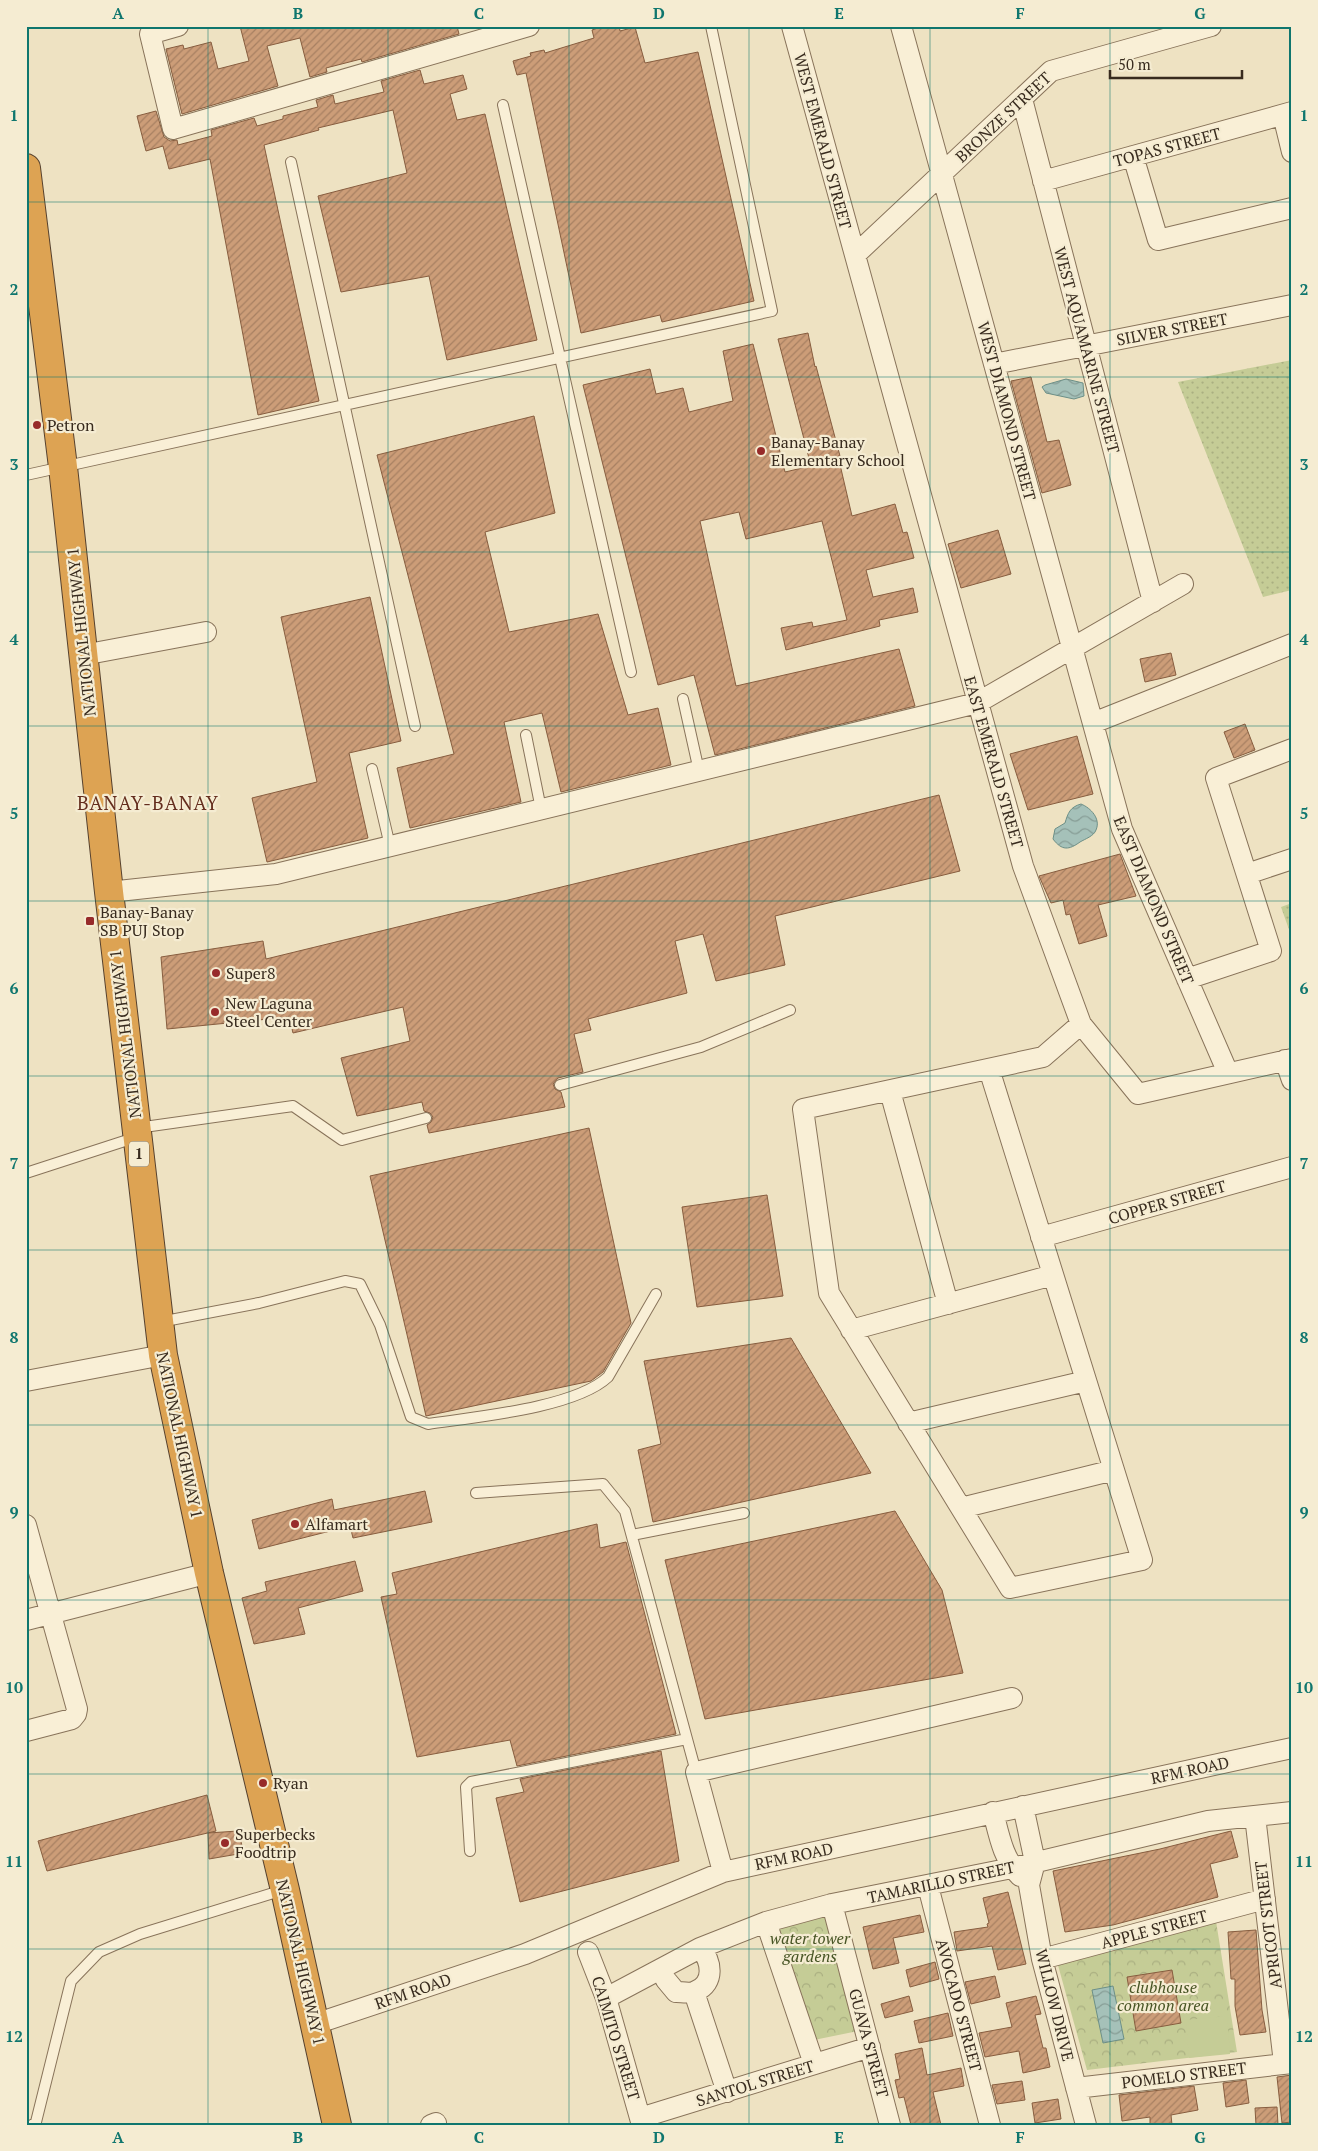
<svg xmlns="http://www.w3.org/2000/svg" width="1318" height="2151" viewBox="0 0 1318 2151" font-family="'PT Serif',serif">
	<defs>
		<pattern id="grass-dots" width="8" height="8" patternUnits="userSpaceOnUse" patternTransform="scale(1.25)"><rect width="8" height="8" fill="#c5cc96"/><path d="M2 2h.1M6 6h.1" fill="none" stroke="#aaaf81" stroke-width="1.8" stroke-linecap="round"/></pattern>
		<pattern id="park-crowns" width="20" height="18" patternUnits="userSpaceOnUse" patternTransform="scale(1.25)"><rect width="20" height="18" fill="#c5cc96"/><path d="M2 6a3 3 0 1 1 6 0M12 15a3 3 0 1 1 6 0" fill="none" stroke="#aaaf81"/></pattern>
		<pattern id="water-waves" width="16" height="10" patternUnits="userSpaceOnUse" patternTransform="scale(1.25)"><rect width="16" height="10" fill="#a5c1b9"/><path d="M0 5q4-4 8 0t8 0" fill="none" stroke="#879d96"/></pattern>
		<pattern id="building-hatch" width="6" height="6" patternUnits="userSpaceOnUse" patternTransform="scale(1.25)"><rect width="6" height="6" fill="#cc9d78"/><path d="M-1 1l2-2M0 6l6-6M5 7l2-2" fill="none" stroke="#a78062"/></pattern>
	</defs>
	<rect width="100%" height="100%" fill="#eee2c2"/>
	<!-- grass -->
	<path fill="url(#grass-dots)" d="M1292 360V590L1263 597 1178 382Z
		M1292 903V938L1281 907Z"/>
	<!-- park -->
	<path fill="url(#park-crowns)" d="M825 1914 858 2031 814 2040 779 1927Z
		M1215 1915 1237 2052 1087 2070 1056 1958Z"/>
	<!-- pitch -->
	<path fill="#c5cc96" d="M1227 2016 1230 2054 1189 2058 1186 2020Z"/>
	<!-- water -->
	<path fill="url(#water-waves)" stroke="#6c8f87" d="M1066 379 1083 383 1084 396 1074 399 1046 393 1042 387 1045 385Z
		M1081 804C1091 808 1101 819 1096 830 1094 836 1085 839 1080 842 1069 850 1062 851 1053 839L1055 829 1065 823C1068 813 1070 807 1081 804Z
		M1113 1986 1124 2039 1103 2043 1092 1990Z"/>
	<!-- building -->
	<path fill="url(#building-hatch)" stroke="#875d3f" d="M240 26H457L459 34 362 62 361 59 326 68 327 72 310 77 300 38 267 46 278 86 182 114 166 49 183 45 184 49 211 42 218 69 249 61Z
		M604 26H619L620 31 635 27 645 63 698 52 754 301 662 322 660 315 581 333 526 73 517 75 513 61 531 56 530 53 544 50 545 53 594 38 592 30Z
		M420 70 424 84 463 75 467 89 450 94 457 120 485 114 537 340 447 360 429 276 341 292 318 196 407 173 393 110 318 128 319 130 264 145 319 401 258 415 210 159 169 169 163 146 146 151 137 116 156 111 164 137 170 141 177 140 178 145 212 136 211 130 254 118 257 126 283 119V116L318 107 316 100 333 95 335 104 384 92 381 81Z
		M808 333 815 367 816 366 840 456H838L852 516 895 504 903 533 907 532 914 558 866 570 873 597 913 588 918 612 879 620 880 626 786 650 781 628 812 622 813 627 847 620 822 521 746 539 739 512 700 521 736 686 899 649 915 706 715 755 694 675 658 685 583 385 650 369 656 394 683 388 689 412 733 401 723 351 753 344 785 472 811 466 778 339Z
		M1031 377 1047 442 1059 440 1071 485 1042 493 1011 381Z
		M534 416 555 513 485 532 509 632 598 614 628 715 658 708 671 765 561 792 542 713 504 722 521 802 410 828 397 768 454 754 377 455Z
		M998 530 1011 574 961 588 948 544Z
		M370 597 401 741 349 753 368 838 267 862 252 798 317 782 281 617Z
		M1171 653 1176 675 1145 682 1140 659Z
		M1245 724 1255 750 1234 758 1224 732Z
		M1077 736 1093 794 1028 810 1010 754Z
		M939 795 960 871 775 916 785 965 716 981 703 934 675 941 687 993 588 1019 591 1030 574 1034 583 1072 558 1078 553 1084 555 1089 561 1092 565 1107 429 1133 427 1125 431 1122 433 1117 430 1113 424 1111 422 1102 357 1116 341 1058 410 1041 403 1007 293 1033 289 1017 167 1029 161 957 263 941 266 959Z
		M1120 854 1136 896 1098 905 1107 936 1079 944 1070 914 1066 915 1063 900 1051 903 1039 876Z
		M589 1128 631 1323 603 1372 591 1381 426 1416 370 1176Z
		M767 1195 783 1296 697 1307 682 1207Z
		M791 1338 871 1473 653 1522 638 1450 661 1444 644 1361Z
		M425 1491 432 1522 353 1538 350 1526 259 1549 252 1520 332 1499 334 1510Z
		M895 1511 942 1590 963 1673 705 1719 665 1560Z
		M597 1524 600 1548 626 1542 676 1734 517 1766 510 1740 417 1757 381 1597 397 1594 392 1573Z
		M355 1561 363 1591 298 1608 305 1634 254 1644 242 1598 267 1591 265 1582Z
		M661 1751 679 1861 520 1902 496 1798 524 1792 520 1779Z
		M207 1795 216 1831 47 1871 38 1841Z
		M238 1831 244 1853 209 1859 208 1833Z
		M1231 1831 1238 1857 1210 1864 1218 1897 1113 1925 1065 1932 1053 1871 1160 1849Z
		M1008 1892 1026 1964 998 1970 992 1946 957 1951 954 1932 988 1927 987 1924 989 1923 983 1898Z
		M920 1915 924 1932 893 1938 899 1963 873 1969 863 1927Z
		M1256 1930 1262 2010 1266 2032 1240 2035 1235 2006V1979H1231L1228 1932Z
		M935 1962 939 1979 910 1987 906 1970Z
		M1172 1970 1181 2023 1136 2031 1127 1977Z
		M995 1976 1000 1997 971 2004 965 1982Z
		M909 1996 913 2011 885 2018 881 2004Z
		M1036 1996 1041 2014 1035 2015 1043 2048H1046L1050 2067 1023 2073 1019 2051 985 2057 979 2033 1012 2027 1006 2003Z
		M948 2013 953 2036 919 2043 914 2021Z
		M922 2048 927 2075 961 2068 964 2086 933 2092 941 2125H911L904 2097 899 2098 895 2080 900 2079 895 2054Z
		M1292 2075V2122L1282 2123 1277 2077Z
		M1246 2080 1249 2103 1226 2107 1223 2083Z
		M1022 2081 1025 2100 997 2104 992 2085Z
		M1194 2086 1198 2110 1171 2115 1172 2125H1150V2117L1122 2121 1119 2095Z
		M1058 2099 1061 2119 1035 2123 1032 2103Z
		M1277 2107 1278 2125H1256L1255 2108Z"/>
	<g fill="none" stroke-linecap="round" stroke-linejoin="round">
		<!-- lane casing -->
		<g stroke="#88735a" stroke-width="12">
			<path id="lane" d="M503 105 631 672
				M291 162 415 726
				M26 475 772 311 711 26
				M683 699 699 771
				M526 735 541 809
				M372 769 390 846
				M560 1085 701 1047 790 1010
				M137 1128 293 1106 342 1140 426 1118
				M26 1173 137 1137
				M160 1322 259 1303 345 1281 360 1284 380 1325 411 1417 428 1424C475 1417 575 1408 608 1377L656 1294
				M476 1493 603 1484 625 1511 696 1772
				M632 1535 744 1513
				M470 1851 466 1787 471 1782 687 1739
				M32 2125 36 2122 71 1981 99 1952 140 1934 283 1890"/>
		</g>
		<!-- street casing -->
		<g stroke="#88735a" stroke-width="22">
			<path id="street" d="M178 26 150 34 173 129 529 26
				M792 26 1023 866 1081 1024 1138 1094 1292 1059
				M901 26 1122 829 1228 1073
				M1022 99 1153 602
				M1283 115 1292 152
				M1133 156 1158 240 1292 208
				M1043 181 1292 112
				M855 255 1051 71 1211 26
				M994 364 1292 305
				M83 655 206 632
				M1093 723 1292 644
				M1247 874 1292 859
				M109 892 276 874 977 703 1183 584
				M1187 979 1271 951 1216 778 1292 749
				M1285 1060 1292 1080
				M989 1069 1142 1560 1010 1588 829 1293 803 1109 1043 1057 1081 1024
				M890 1091 948 1304
				M1041 1237 1292 1167
				M851 1330 1053 1275
				M26 1381 163 1355
				M908 1423 1086 1381
				M961 1508 1114 1470
				M26 1525 77 1709 76 1714 72 1719 26 1731
				M26 1620 209 1573
				M1023 1806 1035 1862 1029 1885 1042 1959 1086 2125
				M993 1812C999 1835 1003 1859 1020 1876
				M1255 1816 1284 2063
				M723 1872 696 1772 1012 1698
				M928 1886 990 2125
				M832 1904 890 2125
				M766 1922 814 2064
				M588 1952 606 1998 642 2125
				M1042 1959 1265 1899
				M661 1970 666 1980 676 1992C682 1992 691 1994 696 1991 715 1983 712 1961 700 1948
				M694 1992 727 2092
				M606 1998 700 1948 766 1922 832 1904 1012 1868 1208 1821 1292 1812
				M315 2024 525 1954 723 1872 1292 1748
				M1076 2088 1292 2063
				M640 2118 870 2047
				M431 2125 436 2123"/>
		</g>
		<!-- highway casing -->
		<g stroke="#56412e" stroke-width="30">
			<path id="highway" d="M26 168 63 467 109 892 163 1355 209 1573 285 1890 337 2125"/>
		</g>
		<!-- lane -->
		<use href="#lane" stroke="#f9efd6" stroke-width="10"/>
		<!-- street -->
		<use href="#street" stroke="#f9efd6" stroke-width="20"/>
		<!-- highway -->
		<use href="#highway" stroke="#dda353" stroke-width="28"/>
	</g>
	<!-- grid -->
	<path fill="none" stroke="#0f766e" stroke-width="1" stroke-opacity="0.55" d="M208 26V2125M388 26V2125M569 26V2125M749 26V2125M930 26V2125M1110 26V2125M26 202H1292M26 377H1292M26 552H1292M26 726H1292M26 901H1292M26 1076H1292M26 1250H1292M26 1425H1292M26 1600H1292M26 1774H1292M26 1949H1292"/>
	<!-- markers -->
	<g fill="#972b2a" stroke="#f5ecd2" stroke-width="2">
		<circle cx="37" cy="425" r="5"/>
		<circle cx="761" cy="451" r="5"/>
		<rect x="85" y="916" width="10" height="10" rx="2.5"/>
		<circle cx="216" cy="973" r="5"/>
		<circle cx="215" cy="1012" r="5"/>
		<circle cx="295" cy="1524" r="5"/>
		<circle cx="263" cy="1783" r="5"/>
		<circle cx="225" cy="1843" r="5"/>
	</g>
	<g text-anchor="middle" stroke-width="4.5" stroke-linejoin="round" paint-order="stroke">
		<!-- shield labels -->
		<rect fill="#f5ecd2" stroke="#716554" stroke-width="1" x="129" y="1141.5" width="20" height="25" rx="4"/>
		<g font-size="15" font-weight="bold" fill="#382b1e">
			<text x="139" y="1159">1</text>
		</g>
		<!-- street labels -->
		<g font-size="16" fill="#382b1e" stroke="#f5ecd2">
			<text transform="translate(1003 117) rotate(-43)" y="6">BRONZE STREET</text>
			<text transform="translate(823 141) rotate(75)" y="6">WEST EMERALD STREET</text>
			<text transform="translate(1167 147) rotate(-15)" y="6">TOPAS STREET</text>
			<text transform="translate(1172 329) rotate(-11)" y="6">SILVER STREET</text>
			<text transform="translate(1087 350) rotate(75)" y="6">WEST AQUAMARINE STREET</text>
			<text transform="translate(1007 411) rotate(75)" y="6">WEST DIAMOND STREET</text>
			<text transform="translate(81 632) rotate(-96)" y="6">NATIONAL HIGHWAY 1</text>
			<text transform="translate(994 762) rotate(74)" y="6">EAST EMERALD STREET</text>
			<text transform="translate(1154 900) rotate(67)" y="6">EAST DIAMOND STREET</text>
			<text transform="translate(125 1034) rotate(-97)" y="6">NATIONAL HIGHWAY 1</text>
			<text transform="translate(1167 1202) rotate(-16)" y="6">COPPER STREET</text>
			<text transform="translate(180 1435) rotate(78)" y="6">NATIONAL HIGHWAY 1</text>
			<text transform="translate(1190 1770) rotate(-12)" y="6">RFM ROAD</text>
			<text transform="translate(794 1856) rotate(-12)" y="6">RFM ROAD</text>
			<text transform="translate(941 1882) rotate(-12)" y="6">TAMARILLO STREET</text>
			<text transform="translate(1268 1925) rotate(-97)" y="6">APRICOT STREET</text>
			<text transform="translate(1154 1929) rotate(-15)" y="6">APPLE STREET</text>
			<text transform="translate(301 1962) rotate(77)" y="6">NATIONAL HIGHWAY 1</text>
			<text transform="translate(413 1991) rotate(-19)" y="6">RFM ROAD</text>
			<text transform="translate(959 2005) rotate(75)" y="6">AVOCADO STREET</text>
			<text transform="translate(1055 2005) rotate(76)" y="6">WILLOW DRIVE</text>
			<text transform="translate(616 2038) rotate(73)" y="6">CAIMITO STREET</text>
			<text transform="translate(869 2043) rotate(75)" y="6">GUAVA STREET</text>
			<text transform="translate(1184 2075) rotate(-7)" y="6">POMELO STREET</text>
			<text transform="translate(755 2083) rotate(-17)" y="6">SANTOL STREET</text>
		</g>
		<!-- poi labels -->
		<g font-size="16" fill="#382b1e" stroke="#f5ecd2" text-anchor="start">
			<text x="47" y="431">Petron</text>
			<text x="771" y="448">Banay-Banay<tspan x="771" dy="18">Elementary School</tspan></text>
			<text x="100" y="918">Banay-Banay<tspan x="100" dy="18">SB PUJ Stop</tspan></text>
			<text x="226" y="979">Super8</text>
			<text x="225" y="1009">New Laguna<tspan x="225" dy="18">Steel Center</tspan></text>
			<text x="305" y="1530">Alfamart</text>
			<text x="273" y="1789">Ryan</text>
			<text x="235" y="1840">Superbecks<tspan x="235" dy="18">Foodtrip</tspan></text>
		</g>
		<!-- park labels -->
		<g font-size="16" font-style="italic" fill="#475424" stroke="#f5ecd2">
			<text x="810" y="1944">water tower<tspan x="810" dy="18">gardens</tspan></text>
			<text x="1163" y="1993">clubhouse<tspan x="1163" dy="18">common area</tspan></text>
		</g>
		<!-- quarter labels -->
		<g font-size="19" letter-spacing="1" fill="#642d1d" stroke="#f5ecd2">
			<text x="148" y="810">BANAY-BANAY</text>
		</g>
	</g>
	<!-- border -->
	<rect width="1318" height="2151" fill="none" stroke="#f5ecd2" stroke-width="55"/>
	<!-- scale -->
	<path d="M1110 70v8h132v-8" fill="none" stroke="#382b1e" stroke-width="2.5"/>
	<text x="1118" y="70" font-size="15" fill="#382b1e" stroke="#f5ecd2" stroke-width="4" paint-order="stroke">50 m</text>
	<rect x="28" y="28" width="1262" height="2096" fill="none" stroke="#0f766e" stroke-width="2"/>
	<g font-size="16" text-anchor="middle" font-weight="bold" fill="#0f766e">
		<text x="118" y="19">A</text>
		<text x="298" y="19">B</text>
		<text x="479" y="19">C</text>
		<text x="659" y="19">D</text>
		<text x="839" y="19">E</text>
		<text x="1020" y="19">F</text>
		<text x="1200" y="19">G</text>
		<text x="14" y="121">1</text>
		<text x="1304" y="121">1</text>
		<text x="14" y="295">2</text>
		<text x="1304" y="295">2</text>
		<text x="14" y="470">3</text>
		<text x="1304" y="470">3</text>
		<text x="14" y="645">4</text>
		<text x="1304" y="645">4</text>
		<text x="14" y="819">5</text>
		<text x="1304" y="819">5</text>
		<text x="14" y="994">6</text>
		<text x="1304" y="994">6</text>
		<text x="14" y="1169">7</text>
		<text x="1304" y="1169">7</text>
		<text x="14" y="1343">8</text>
		<text x="1304" y="1343">8</text>
		<text x="14" y="1518">9</text>
		<text x="1304" y="1518">9</text>
		<text x="14" y="1693">10</text>
		<text x="1304" y="1693">10</text>
		<text x="14" y="1867">11</text>
		<text x="1304" y="1867">11</text>
		<text x="14" y="2042">12</text>
		<text x="1304" y="2042">12</text>
		<text x="118" y="2143">A</text>
		<text x="298" y="2143">B</text>
		<text x="479" y="2143">C</text>
		<text x="659" y="2143">D</text>
		<text x="839" y="2143">E</text>
		<text x="1020" y="2143">F</text>
		<text x="1200" y="2143">G</text>
	</g>
</svg>
